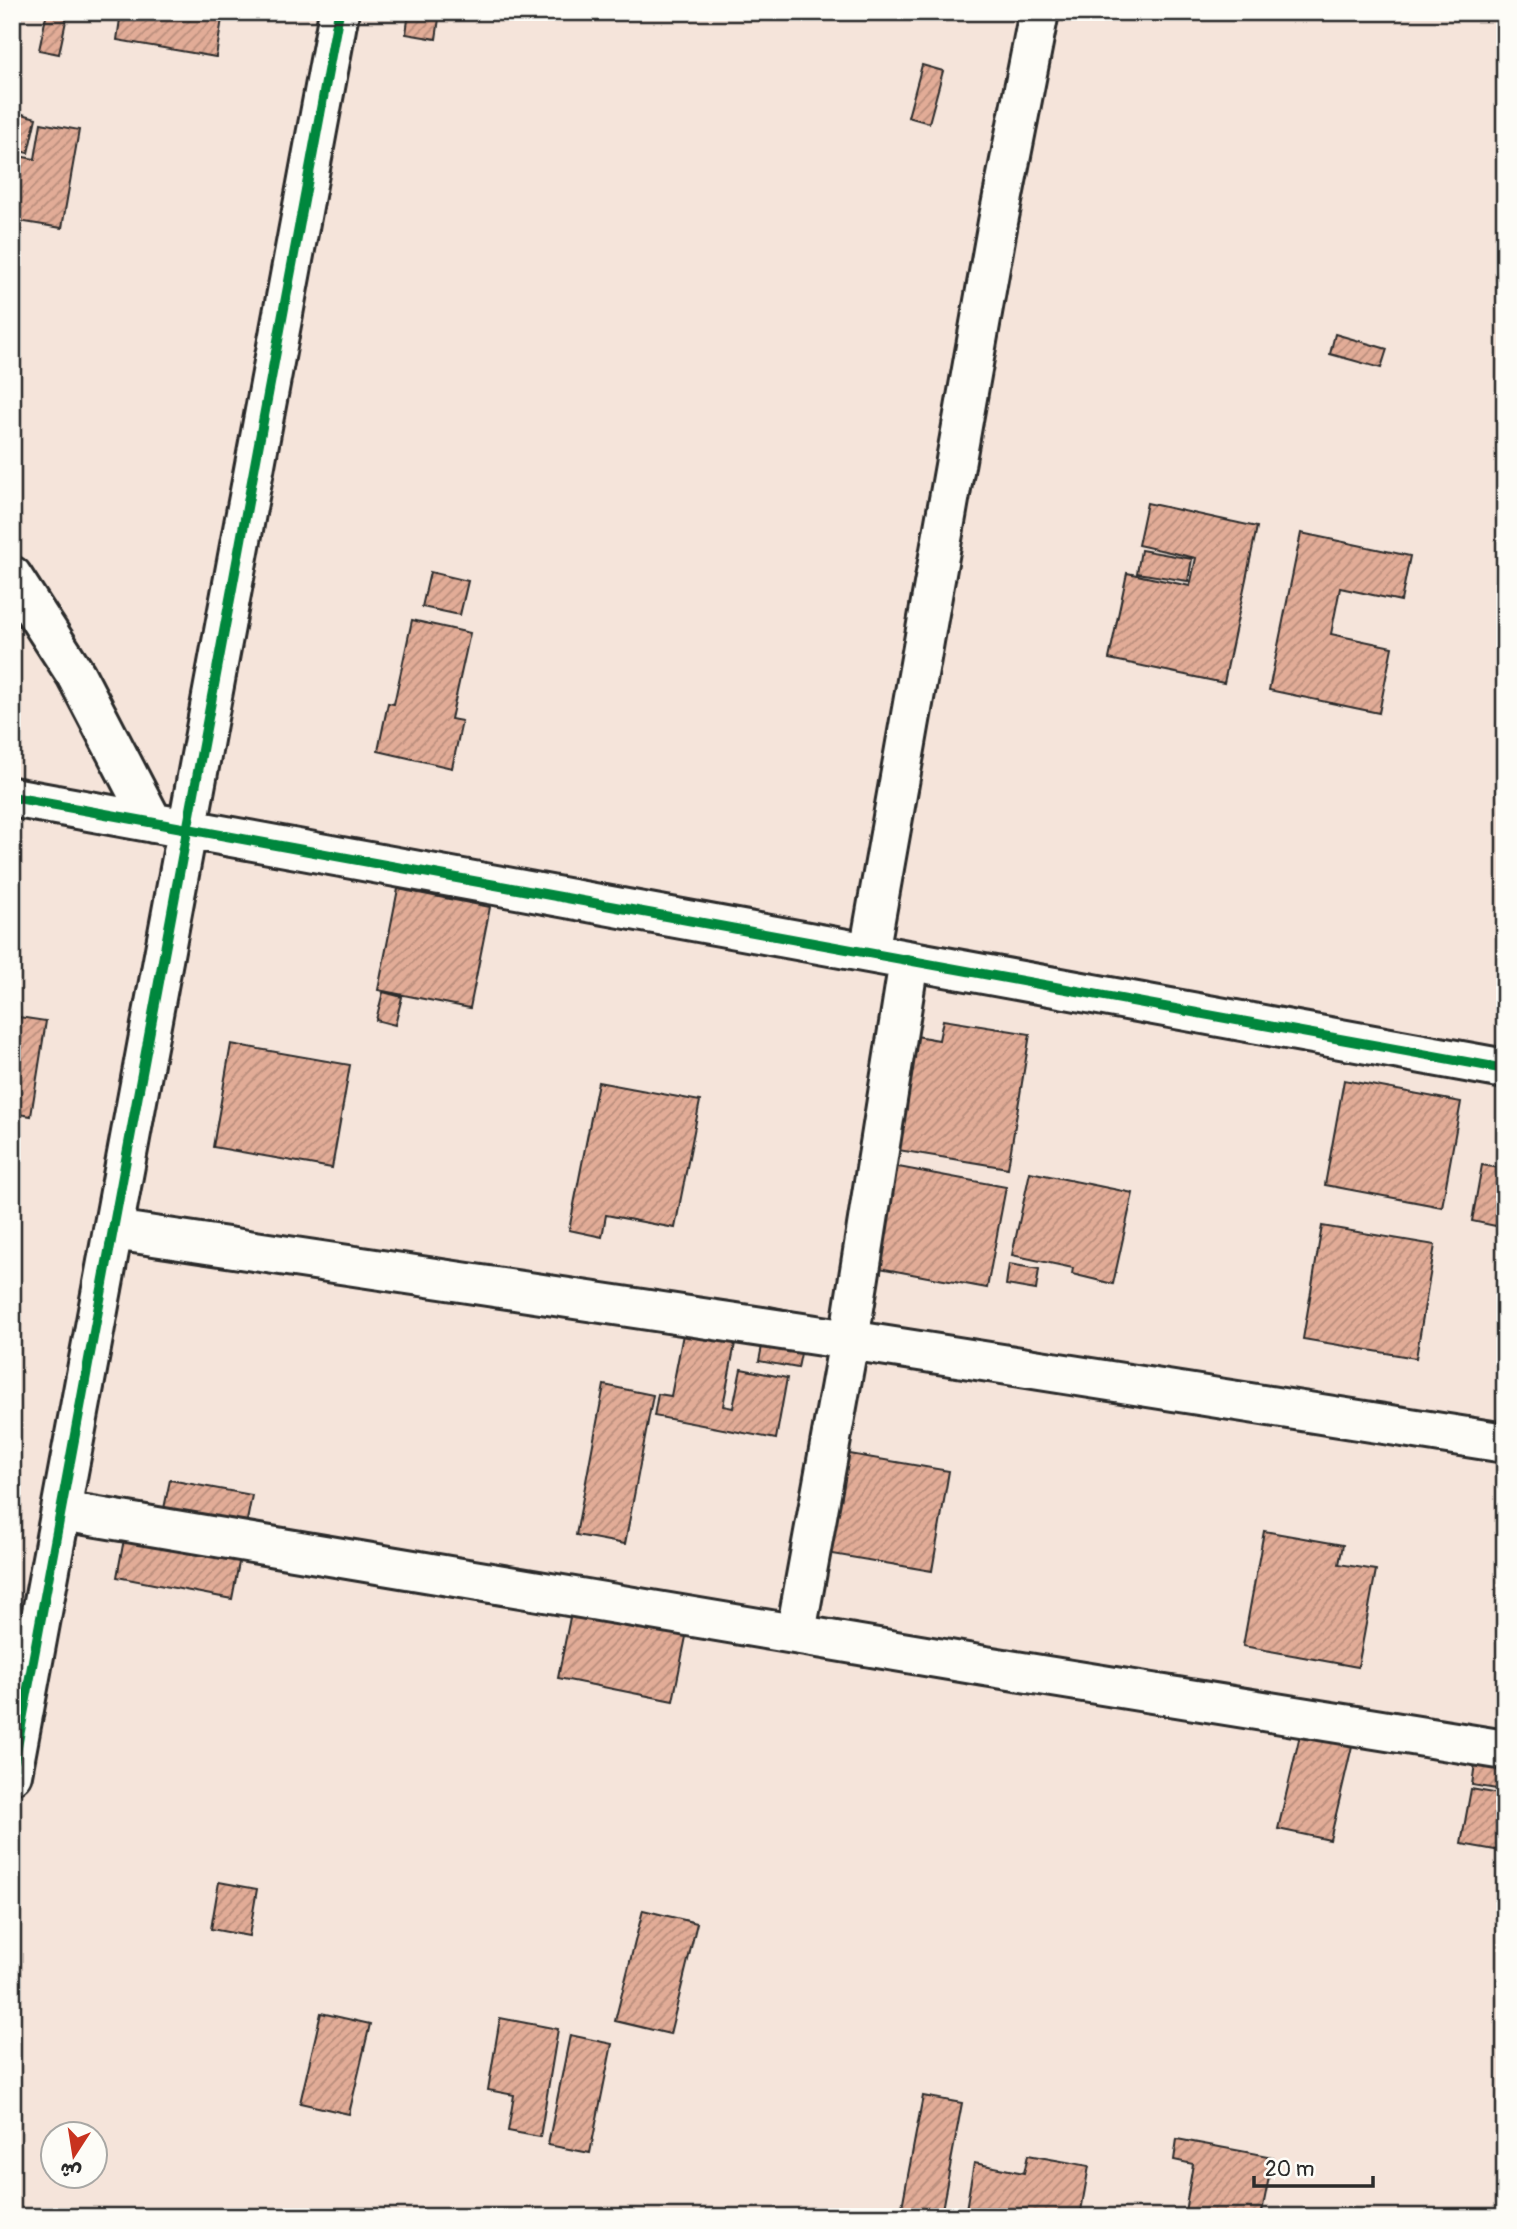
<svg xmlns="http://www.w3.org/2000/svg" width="1517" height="2229" viewBox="0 0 1517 2229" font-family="Pangolin,'Playpen Sans Arabic',sans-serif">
	<defs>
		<pattern id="building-hatch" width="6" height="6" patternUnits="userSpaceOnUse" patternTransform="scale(1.75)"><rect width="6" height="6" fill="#e2ac97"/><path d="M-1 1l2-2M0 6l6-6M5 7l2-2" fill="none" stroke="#b78c7b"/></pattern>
	</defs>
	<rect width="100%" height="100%" fill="#f5e4da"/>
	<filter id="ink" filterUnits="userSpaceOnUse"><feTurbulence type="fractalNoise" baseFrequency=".0143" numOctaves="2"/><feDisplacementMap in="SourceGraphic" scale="14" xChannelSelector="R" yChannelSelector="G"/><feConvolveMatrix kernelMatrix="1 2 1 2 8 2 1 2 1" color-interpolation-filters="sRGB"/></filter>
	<g filter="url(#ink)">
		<!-- building -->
		<path fill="url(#building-hatch)" stroke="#2b2b2b" stroke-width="2" d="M47 12 67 16 59 54 39 50Z
			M121 12H223L216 57 117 40Z
			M409 12H440L436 39 406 34Z
			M922 65 943 71 929 123 908 117Z
			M19 113 36 118 28 153 12 149Z
			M41 123 79 130 62 228 12 220V155L35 159Z
			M1335 334 1387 349 1381 368 1330 354Z
			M1147 503 1257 527 1224 683 1109 659 1127 573 1190 586 1196 558 1138 545Z
			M1301 533 1410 556 1401 601 1340 588 1331 634 1392 647 1379 713 1269 690Z
			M1141 550 1192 559 1188 581 1137 573Z
			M430 572 468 581 460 615 422 607Z
			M412 620 470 633 451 719 462 721 452 768 378 751 388 703 394 704Z
			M398 889 490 907 470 1008 378 990Z
			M383 992 402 997 395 1025 376 1020Z
			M12 1016 46 1021 31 1116 12 1113Z
			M943 1020 1030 1034 1008 1168 898 1150 916 1036 939 1040Z
			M231 1044 350 1065 332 1168 213 1147Z
			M1344 1080 1461 1102 1442 1207 1325 1185Z
			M598 1082 700 1101 675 1228 606 1215 602 1237 569 1230Z
			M1482 1165 1505 1169V1228L1472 1221Z
			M893 1166 1006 1187 987 1288 874 1267Z
			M1030 1172 1133 1193 1113 1284 1072 1274 1073 1268 1012 1255Z
			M1322 1226 1435 1245 1416 1358 1303 1339Z
			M1009 1264 1039 1269 1036 1290 1006 1285Z
			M770 1306 809 1314 798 1368 759 1361Z
			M685 1324 737 1333 723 1406 733 1408 741 1369 787 1378 776 1439 654 1416 658 1394 671 1396Z
			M604 1385 653 1395 625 1544 576 1535Z
			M844 1453 949 1471 932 1571 827 1553Z
			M170 1480 252 1495 232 1599 117 1577 129 1512 162 1518Z
			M1264 1531 1343 1545 1339 1564 1376 1570 1358 1667 1243 1646Z
			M693 1602 673 1701 558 1678 572 1607Z
			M1300 1735 1352 1746 1330 1840 1278 1829Z
			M1475 1763 1501 1768 1497 1789 1472 1785Z
			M1471 1789 1505 1795V1831L1501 1851 1461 1844Z
			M219 1882 257 1889 249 1936 211 1929Z
			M643 1910 697 1923 670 2034 615 2021Z
			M321 2013 370 2024 349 2114 300 2103Z
			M500 2018 558 2029 540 2137 508 2131 514 2095 488 2090Z
			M570 2035 612 2044 590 2153 548 2145Z
			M923 2096 962 2103 941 2215 902 2207Z
			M1177 2139 1273 2157 1261 2217H1208L1185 2212 1193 2164 1174 2160Z
			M1028 2155 1089 2166 1080 2217H1021L1001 2213 1000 2217 965 2215 974 2163 1024 2173Z"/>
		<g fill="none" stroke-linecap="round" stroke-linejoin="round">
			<!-- street casing -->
			<g stroke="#2b2b2b" stroke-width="44">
				<path id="street" d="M12 576 76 675 153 823
					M12 797 1505 1069
					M869 953 998 222 1039 12
					M114 1230 849 1340 1505 1443
					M62 1511 985 1666 1505 1750
					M796 1632 849 1340 909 961
					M12 1774 339 12"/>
			</g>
			<!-- street -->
			<use href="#street" stroke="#fdfcf7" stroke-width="38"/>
			<!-- cycleway casing -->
			<g stroke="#fdfcf7" stroke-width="15">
				<path id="cycleway" d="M12 797 1505 1069
					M12 1774 339 12"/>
			</g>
			<!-- cycleway -->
			<use href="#cycleway" stroke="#00873e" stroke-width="10"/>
		</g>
	</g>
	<!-- margin -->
	<rect width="1517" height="2229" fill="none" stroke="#fdfcf7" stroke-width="42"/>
	<rect x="21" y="21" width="1475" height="2187" fill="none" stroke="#2b2b2b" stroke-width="2.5" filter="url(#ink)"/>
	<!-- north arrow -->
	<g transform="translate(74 2155) rotate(192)"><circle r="33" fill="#fdfcf7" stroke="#a9a8a5" stroke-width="2"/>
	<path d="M0-5L12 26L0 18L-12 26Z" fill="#c8321e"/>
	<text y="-10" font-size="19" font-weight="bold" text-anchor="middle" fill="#2b2b2b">ش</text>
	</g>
	<!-- scale -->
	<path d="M1254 2176v10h119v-10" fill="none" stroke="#2b2b2b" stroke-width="3.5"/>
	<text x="1265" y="2176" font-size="21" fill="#2b2b2b" stroke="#fdfcf7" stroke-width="5" paint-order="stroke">20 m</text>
</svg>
